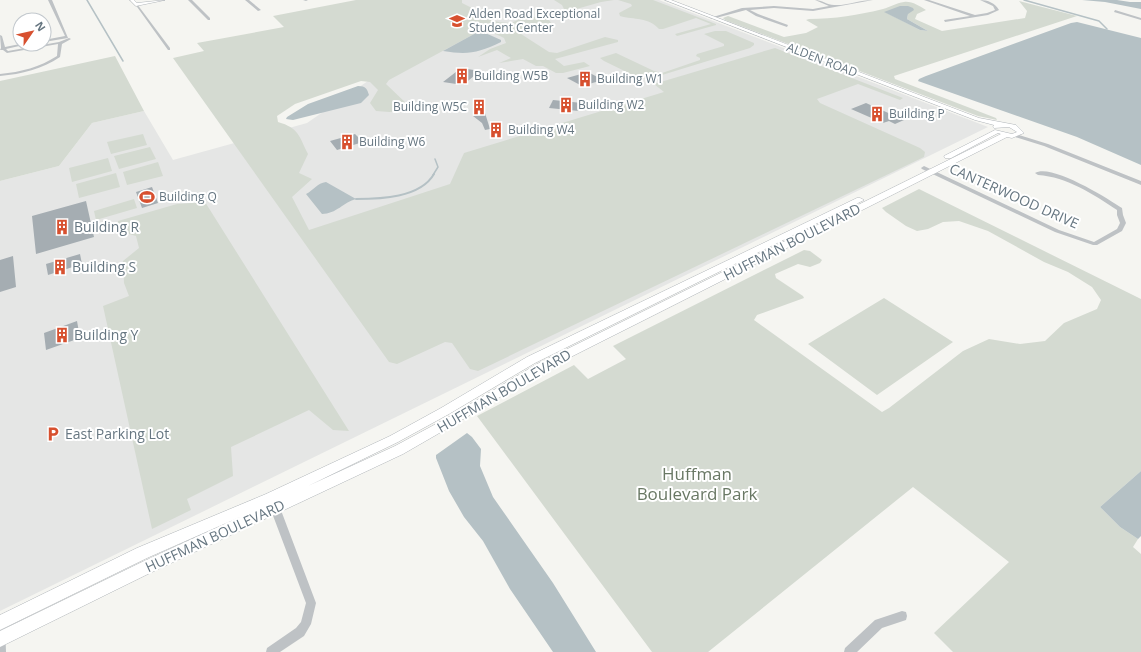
<svg xmlns="http://www.w3.org/2000/svg" width="1141" height="652" viewBox="0 0 1141 652" font-family="'Open Sans',sans-serif">
	<rect width="100%" height="100%" fill="#f5f5f1"/>
	<!-- built -->
	<path fill="#e5e6e5" d="M367 0H659L988 127 0 611V181L59 166 92 123 144 111 173 160 307 123 423 43Z"/>
	<!-- green -->
	<path fill="#d4dad1" fill-rule="evenodd" d="M356 0H462V3L476 10 487 8 488 10 482 16C492 21 507 26 518 20L519 15 535 17 565 11 562 5 554 0H614L601 2 552 16 549 20 552 24 551 26 533 29 521 34 549 52 557 53 605 37 618 40V42L555 59 564 66 584 62 590 66 563 73H556L543 66H536L523 59 499 63 511 58 497 50 478 57 490 49 506 43 504 38C495 33 486 31 476 33L389 80 386 84 408 105C401 114 387 112 376 111L370 103 378 90 370 82 361 81 295 104 277 116 278 122C299 128 299 136 308 154L299 173 312 179 292 197 309 230 450 184 464 153 664 92 654 84 775 48 903 98 900 100 858 84 817 99 820 103 920 148 925 152 924 157 478 371 470 369 452 343 445 342 397 364 389 362 173 58 204 51 197 43 284 27 273 16Z
		M618 0H653L716 24V25L677 36 675 34 711 24 696 18 663 29H659C649 17 634 20 620 16L619 13 632 6 631 4Z
		M1019 1 1077 16 894 76 895 79 996 118 997 120 978 116 725 20 723 18 728 16 784 37 806 33 818 27 806 20 809 19C834 19 859 15 883 9 890 7 896 3 904 2 912 1 919 6 926 10L917 14 915 19 942 31 1025 18 1027 11ZM885 12 908 14 907 19 928 31 920 30Z
		M715 31H726L754 43V45L750 48 649 79H641L604 61 600 58 616 53 654 71 662 73 700 60V58L696 56 697 54 724 46V44L704 34Z
		M115 56 144 111 92 123 59 166 0 181V81Z
		M143 134 147 145 111 154 107 142Z
		M150 147 156 159 119 169 114 156Z
		M108 158 112 171 72 182 69 168Z
		M158 162 163 176 127 185 123 172Z
		M116 173 120 187 79 198 76 184Z
		M919 189 1141 299V471L1100 507 1120 527 1138 539 1133 547 1141 554V652H953L934 633 1009 562 913 487 708 652H652L477 416 574 365 588 379 626 359 613 346 804 250 810 251 822 260 820 263 810 267 798 264 775 274 776 278 803 296 804 298 757 315 754 320 882 412 889 408 963 351 989 339 1020 344 1045 341 1064 323 1097 309 1101 300 1092 287 1068 272 1044 262 988 231 959 221 943 222 928 229 917 231 906 226 886 212 882 208Z
		M134 199 137 208 96 220 94 211Z
		M205 202 349 431 333 430 309 410 231 447 233 476 187 499 191 510 152 529 103 306 129 296 124 283 123 261 139 248 136 236 118 231V221L177 204Z
		M884 298 953 342 877 395 808 344Z"/>
	<!-- water -->
	<path fill="#b5c1c5" d="M1082 0H1117L1130 2H1141V9L1105 2Z
		M900 6H908L913 8 914 10 908 14 907 19 928 31 920 30 884 12Z
		M1077 22 1141 38V165L1077 137 918 81 919 79 926 76 1071 23Z
		M483 32 501 40V42C478 53 468 55 443 51L476 33Z
		M358 86C366 86 367 89 369 95L361 103 293 120 286 119 287 117 308 104Z
		M326 182 356 199C344 202 336 214 322 214L306 194C314 190 317 183 326 182Z
		M467 433 472 437 481 449 480 466 493 497 553 583 596 652H553L510 589 483 541 464 517 449 491 436 458V455Z
		M1141 471V536L1138 539 1120 527 1100 507Z"/>
	<g fill="none" stroke-linecap="round" stroke-linejoin="round">
		<!-- stream-far1 -->
		<path stroke="#b5c1c5" stroke-width="1.5" d="M87 0 123 61
			M1024 0 1099 21 1107 29
			M433 175 438 167 435 159"/>
		<!-- stream -->
		<path stroke="#b5c1c5" stroke-width="2" d="M356 199C380 199 420 198 434 174"/>
	</g>
	<!-- building -->
	<path fill="#a5adb2" d="M461 68 480 71 463 85 443 82Z
		M588 72 603 80 582 86 567 78Z
		M553 100 582 103 579 111 549 108Z
		M866 103 904 120 895 124 889 121 883 123 851 109Z
		M482 104 485 113 490 129 485 130 482 123 473 116 479 115 475 105Z
		M355 134 363 142 337 150 330 141Z
		M152 187 158 203 142 208 136 192Z
		M86 201 94 237 36 254 32 216Z
		M80 254 82 264 48 275 46 264Z
		M13 256 16 287 0 292V260Z
		M77 321 80 338 46 350 44 333Z"/>
	<g fill="none" stroke-linecap="round" stroke-linejoin="round">
		<!-- secondary casing -->
		<g stroke="#b1b6ba" stroke-width="1">
			<path id="secondary" d="M130 0H134L137 3 165 0 136 6Z
				M665 0H671L979 118 1016 125 1024 133 1012 138 1007 137 545 370 455 424 403 454 150 573 0 647V631L140 563 242 516 147 558 0 630V615L137 548 266 494 390 436 441 408 527 357 857 198H860L864 200 535 363 449 414 398 442 308 486 395 446 447 418 537 364 1001 134 998 133 951 158H945L944 156 995 130 1012 134 1017 132 1009 127 994 128 993 127 994 125 975 120Z"/>
		</g>
		<!-- street -->
		<path fill="#bec2c5" fill-rule="evenodd" d="M48 0H52L68 38 44 42V40L65 36Z
			M188 0H192L210 18V20H208Z
			M245 0H249L261 10 258 11Z
			M303 0H308L306 1Z
			M815 0C822 0 827 5 834 5 846 6 860 0 873 0L813 11 774 8 750 10 758 14 788 25 787 27 756 16 746 10 712 19 710 18 742 8 774 6 813 9 829 6Z
			M924 0H929L975 15 987 13 995 10 993 6 980 0C988 0 995 3 999 10L988 15 945 22 944 20 970 16Z
			M135 4H137L170 48V50H168Z
			M1115 10 1141 18V20L1114 12Z
			M0 35 2 36 5 47 20 44H28L6 49 8 51 59 42 69 38 71 39 62 44 60 57C42 69 22 74 0 76V74C21 72 40 67 57 56L58 44 7 53 3 50H0L1 48Z
			M1015 135H1019L1048 144 1141 181V185L1044 146 1015 137Z
			M924 166 1059 230 1094 242 1117 229 1120 223 1117 215V210C1093 194 1067 177 1038 175L1035 173C1051 163 1107 198 1122 208L1123 215 1126 223 1122 231 1097 245H1093L1055 232 922 169 921 168Z
			M274 501 277 502 279 505 316 603 311 624 304 636 280 652H266L267 648 296 628 301 622 306 603 269 505 271 502Z
			M902 611 906 612 907 616 906 620 882 628 857 652H844L845 648 875 620Z
			M0 620 4 621 5 625 6 652H0Z"/>
		<!-- secondary -->
		<use href="#secondary" fill="#fff" fill-rule="evenodd"/>
	</g>
	<!-- icons -->
	<defs>
		<g id="school-bare" transform="scale(1.2)"><path d="M0-5L7-2L0 1L-7-2ZM-4 1L0 2.5L4 1V4Q0 6-4 4Z" fill="#d7502f" stroke="#fff" stroke-width="2.5" paint-order="stroke"/></g>
		<g id="building-bare" transform="scale(1.2)"><path d="M-4-6H4V6H1V3H-1V6H-4ZM-2.5-4.3h1.7v1.8h-1.7ZM.8-4.3h1.7v1.8H.8ZM-2.5-1h1.7V.8h-1.7ZM.8-1h1.7V.8H.8Z" fill="#d7502f" stroke="#fff" stroke-width="2.5" paint-order="stroke"/></g>
		<g id="stadium-bare" transform="scale(1.2)"><path d="M0-5a6.5 5 0 1 0 0 10a6.5 5 0 1 0 0-10ZM-3.5-1.8h7v3.6h-7Z" fill="#d7502f" stroke="#fff" stroke-width="2.5" paint-order="stroke"/></g>
		<g id="parking-bare" transform="scale(1.2)"><path d="M-3.5-5.5H1a3.5 3.5 0 0 1 0 7H-1V5.5H-3.5ZM-1-3.4V-.6H.8a1.4 1.4 0 0 0 0-2.8Z" fill="#d7502f" stroke="#fff" stroke-width="2.5" paint-order="stroke"/></g>
	</defs>
	<g fill-rule="evenodd">
		<use href="#school-bare" x="457" y="21"/>
		<use href="#building-bare" x="462" y="76"/>
		<use href="#building-bare" x="585" y="79"/>
		<use href="#building-bare" x="566" y="105"/>
		<use href="#building-bare" x="479" y="107"/>
		<use href="#building-bare" x="877" y="114"/>
		<use href="#building-bare" x="496" y="130"/>
		<use href="#building-bare" x="347" y="142"/>
		<use href="#stadium-bare" x="147" y="197"/>
		<use href="#building-bare" x="62" y="227"/>
		<use href="#building-bare" x="60" y="267"/>
		<use href="#building-bare" x="62" y="335"/>
		<use href="#parking-bare" x="53" y="434"/>
	</g>
	<g text-anchor="middle" stroke-width="4" stroke-linejoin="round" paint-order="stroke">
		<!-- far-poi labels -->
		<g font-size="12" fill="#667681" stroke="#fff" text-anchor="start">
			<text x="469" y="18">Alden Road Exceptional<tspan x="469" dy="14">Student Center</tspan></text>
			<text x="474" y="80">Building W5B</text>
			<text x="597" y="83">Building W1</text>
			<text x="578" y="109">Building W2</text>
			<text x="467" y="111" text-anchor="end">Building W5C</text>
			<text x="889" y="118">Building P</text>
			<text x="508" y="134">Building W4</text>
			<text x="359" y="146">Building W6</text>
			<text x="159" y="201">Building Q</text>
		</g>
		<!-- far-street labels -->
		<g font-size="12" fill="#667681" stroke="#fff">
			<text transform="translate(822 60) rotate(21)" y="4">ALDEN ROAD</text>
		</g>
		<!-- street labels -->
		<g font-size="14" fill="#667681" stroke="#fff">
			<text transform="translate(1014 196) rotate(24)" y="5">CANTERWOOD DRIVE</text>
			<text transform="translate(792 242) rotate(-27)" y="5">HUFFMAN BOULEVARD</text>
			<text transform="translate(504 391) rotate(-30)" y="5">HUFFMAN BOULEVARD</text>
			<text transform="translate(215 536) rotate(-25)" y="5">HUFFMAN BOULEVARD</text>
		</g>
		<!-- poi labels -->
		<g font-size="14" fill="#667681" stroke="#fff" text-anchor="start">
			<text x="74" y="232">Building R</text>
			<text x="72" y="272">Building S</text>
			<text x="74" y="340">Building Y</text>
			<text x="65" y="439">East Parking Lot</text>
		</g>
		<!-- near-park labels -->
		<g font-size="17" fill="#697864" stroke="#fff">
			<text x="697" y="480">Huffman<tspan x="697" dy="20">Boulevard Park</tspan></text>
		</g>
	</g>
	<!-- north arrow -->
	<g transform="translate(32 32) rotate(56)"><circle r="19" fill="#ffffff" stroke="#c2c8cd"/>
	<path d="M0-3L7 15L0 10L-7 15Z" fill="#d7502f"/>
	<text y="-6" font-size="11" font-weight="bold" text-anchor="middle" fill="#667681">N</text>
	</g>
</svg>
